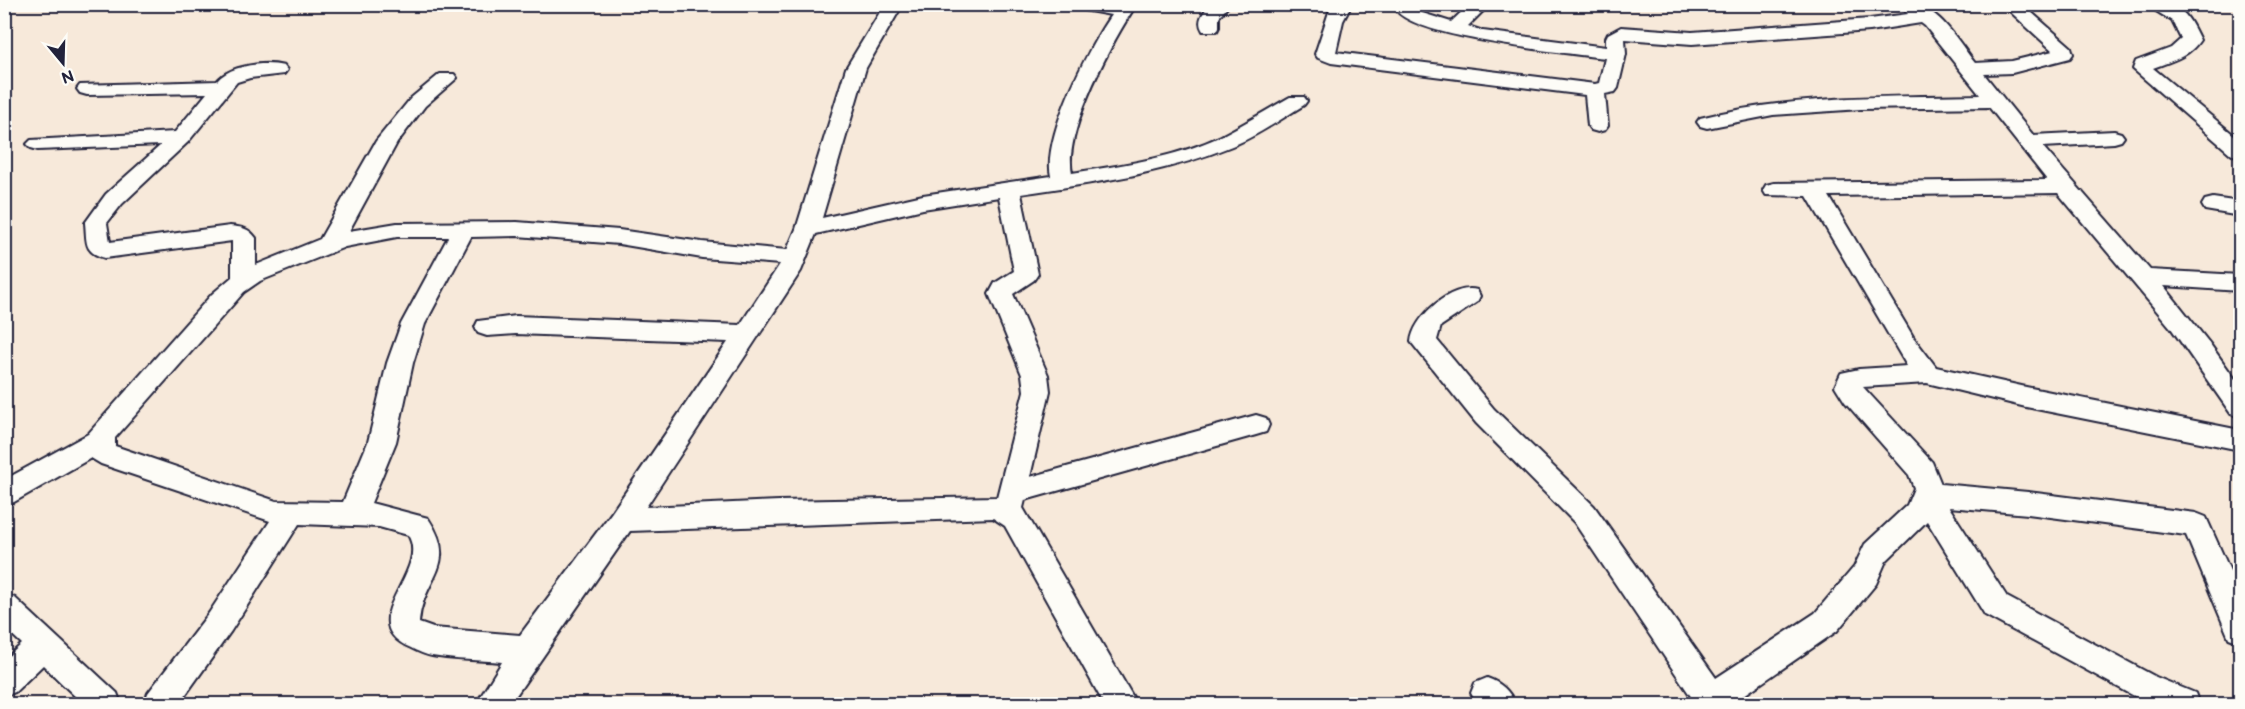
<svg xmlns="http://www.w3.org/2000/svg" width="2245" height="709" viewBox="0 0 2245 709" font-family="'Balsamiq Sans',sans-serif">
	<rect width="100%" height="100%" fill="#f7e9da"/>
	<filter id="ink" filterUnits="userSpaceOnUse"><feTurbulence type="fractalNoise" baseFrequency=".0167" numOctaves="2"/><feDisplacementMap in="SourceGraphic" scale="12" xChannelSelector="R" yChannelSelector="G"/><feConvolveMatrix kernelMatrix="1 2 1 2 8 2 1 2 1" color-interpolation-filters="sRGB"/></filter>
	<g filter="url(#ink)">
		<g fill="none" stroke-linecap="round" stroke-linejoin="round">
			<!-- minor casing -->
			<g stroke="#22223b" stroke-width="4">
				<path id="minor" d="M885 4H903L866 68 822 218 923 195 1051 176C1042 138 1089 46 1111 15L1078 9 1069 4H1137C1114 37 1063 132 1072 173 1122 165 1175 158 1221 136 1244 124 1267 110 1290 97H1304L1307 101 1304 105C1281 119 1257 136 1232 146 1164 174 1092 183 1021 194L1038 274 1034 280 1013 294 1048 375 1050 391 1030 477 1256 415 1266 418 1269 425 1266 432 1256 435 1025 500 1023 508 1137 704H1104L1005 526 993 518 630 531 510 704H476L502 662C479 660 455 660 432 656 425 655 417 651 411 648 350 622 431 572 408 535L379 527 299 524 231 631 179 704H144L148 693 209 613 270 521 101 464 91 458 14 502 4 505V480L88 434 212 294 232 277V241L105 258C83 252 87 242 85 223L106 194 161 145 38 150 31 148 27 144 31 140 175 132 207 93 87 95 80 93 77 89 80 85 217 81C230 65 264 61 284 66L287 70 284 74 250 78 237 82 188 142 122 204 107 223 110 242 230 226C241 227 249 228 256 238V265L320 239 376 141 411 98 440 74H454L457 78 425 106 397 143 349 231 397 223 517 222 619 230 702 242 787 250 796 229 846 68ZM999 197 1014 271 995 283 989 294 1022 375 1024 391 997 497 779 501 646 507 801 271 816 234 923 209ZM517 236 619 244 702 258 780 264 740 325 516 316 478 321 475 327 478 333 487 336 516 334 728 342 612 512 520 635 433 628 419 623C422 577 461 567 428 518L371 503 396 442 413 363 425 324 471 237ZM397 237H448L401 324 387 363 368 442 343 502 276 501 115 446V438L244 292 260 281 345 247Z
					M1211 4H1230L1219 17V27L1217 31H1203C1196 21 1203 12 1211 4Z
					M1352 4 1343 21 1336 52 1595 84 1599 83 1605 58C1567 53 1415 38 1396 10L1400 4H1419L1415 9 1419 12 1451 22 1470 4H1490L1468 26 1483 31 1606 47V38L1608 34 1621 27 1692 32 1870 19 1908 14 1904 9 1907 5C1936 1 1959 43 1975 63L2012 61 2053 51 2002 4H2022L2071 47 2073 54 2070 58 2012 73 1984 74 2033 135 2114 131 2121 133 2124 137 2121 141 2114 143 2043 147 2150 270 2240 275V291L2164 286 2210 344 2240 386V417L2231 414 2171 328 2058 193 1829 196 1914 338 1936 367 2026 387 2240 430V450L2026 407 1927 383 1863 387 1932 462 1941 484 2028 492 2196 513 2206 517 2240 593V642L2229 638 2186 535 2028 514 1949 507 2007 597 2156 677 2195 693 2199 704H2149L1985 615 1927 521 1886 561 1876 584 1837 631 1731 704H1696L1574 522 1476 423 1411 342C1413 317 1452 283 1477 290L1480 296 1477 302 1441 326 1437 340 1494 409 1594 506 1716 678 1815 613 1854 567 1865 544 1907 505 1914 488 1909 475 1845 402 1835 386 1841 373 1859 369 1907 366 1807 196 1766 195 1763 190 1766 185 1774 183 2047 180 1989 107 1861 109 1773 115 1707 128 1700 126 1697 122 1700 118C1791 95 1886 97 1980 95L1925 26 1921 23 1870 31 1692 44 1625 39 1626 54 1618 88 1615 92 1605 94 1608 126 1605 130 1598 132 1591 130 1588 126 1585 95 1331 63 1318 58 1315 54 1330 9 1333 4Z
					M2145 4C2181 4 2185 9 2200 40 2189 57 2172 61 2153 68L2240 140V156L2232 155 2133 69 2136 61 2171 48 2181 39 2172 21Z
					M2213 198 2240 202V216L2205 210 2202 205 2205 200Z
					M4 594 15 598 117 693 121 704H83L43 665 15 692 4 696V660L22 644 4 627Z
					M1487 678C1501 683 1510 691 1515 704H1477L1471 693 1475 683Z"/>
			</g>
			<!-- minor -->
			<use href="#minor" fill="#fdfcf7" fill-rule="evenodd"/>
		</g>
	</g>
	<!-- margin -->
	<rect width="2245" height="709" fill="none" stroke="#fdfcf7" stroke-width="24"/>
	<rect x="12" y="12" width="2221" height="685" fill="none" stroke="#22223b" stroke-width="2" filter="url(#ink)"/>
	<!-- north arrow -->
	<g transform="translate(63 63) rotate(161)" stroke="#fdfcf7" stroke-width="4.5" paint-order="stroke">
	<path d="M0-4.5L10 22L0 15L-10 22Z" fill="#22223b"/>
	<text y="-9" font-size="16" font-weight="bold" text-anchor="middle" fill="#22223b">N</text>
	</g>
</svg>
